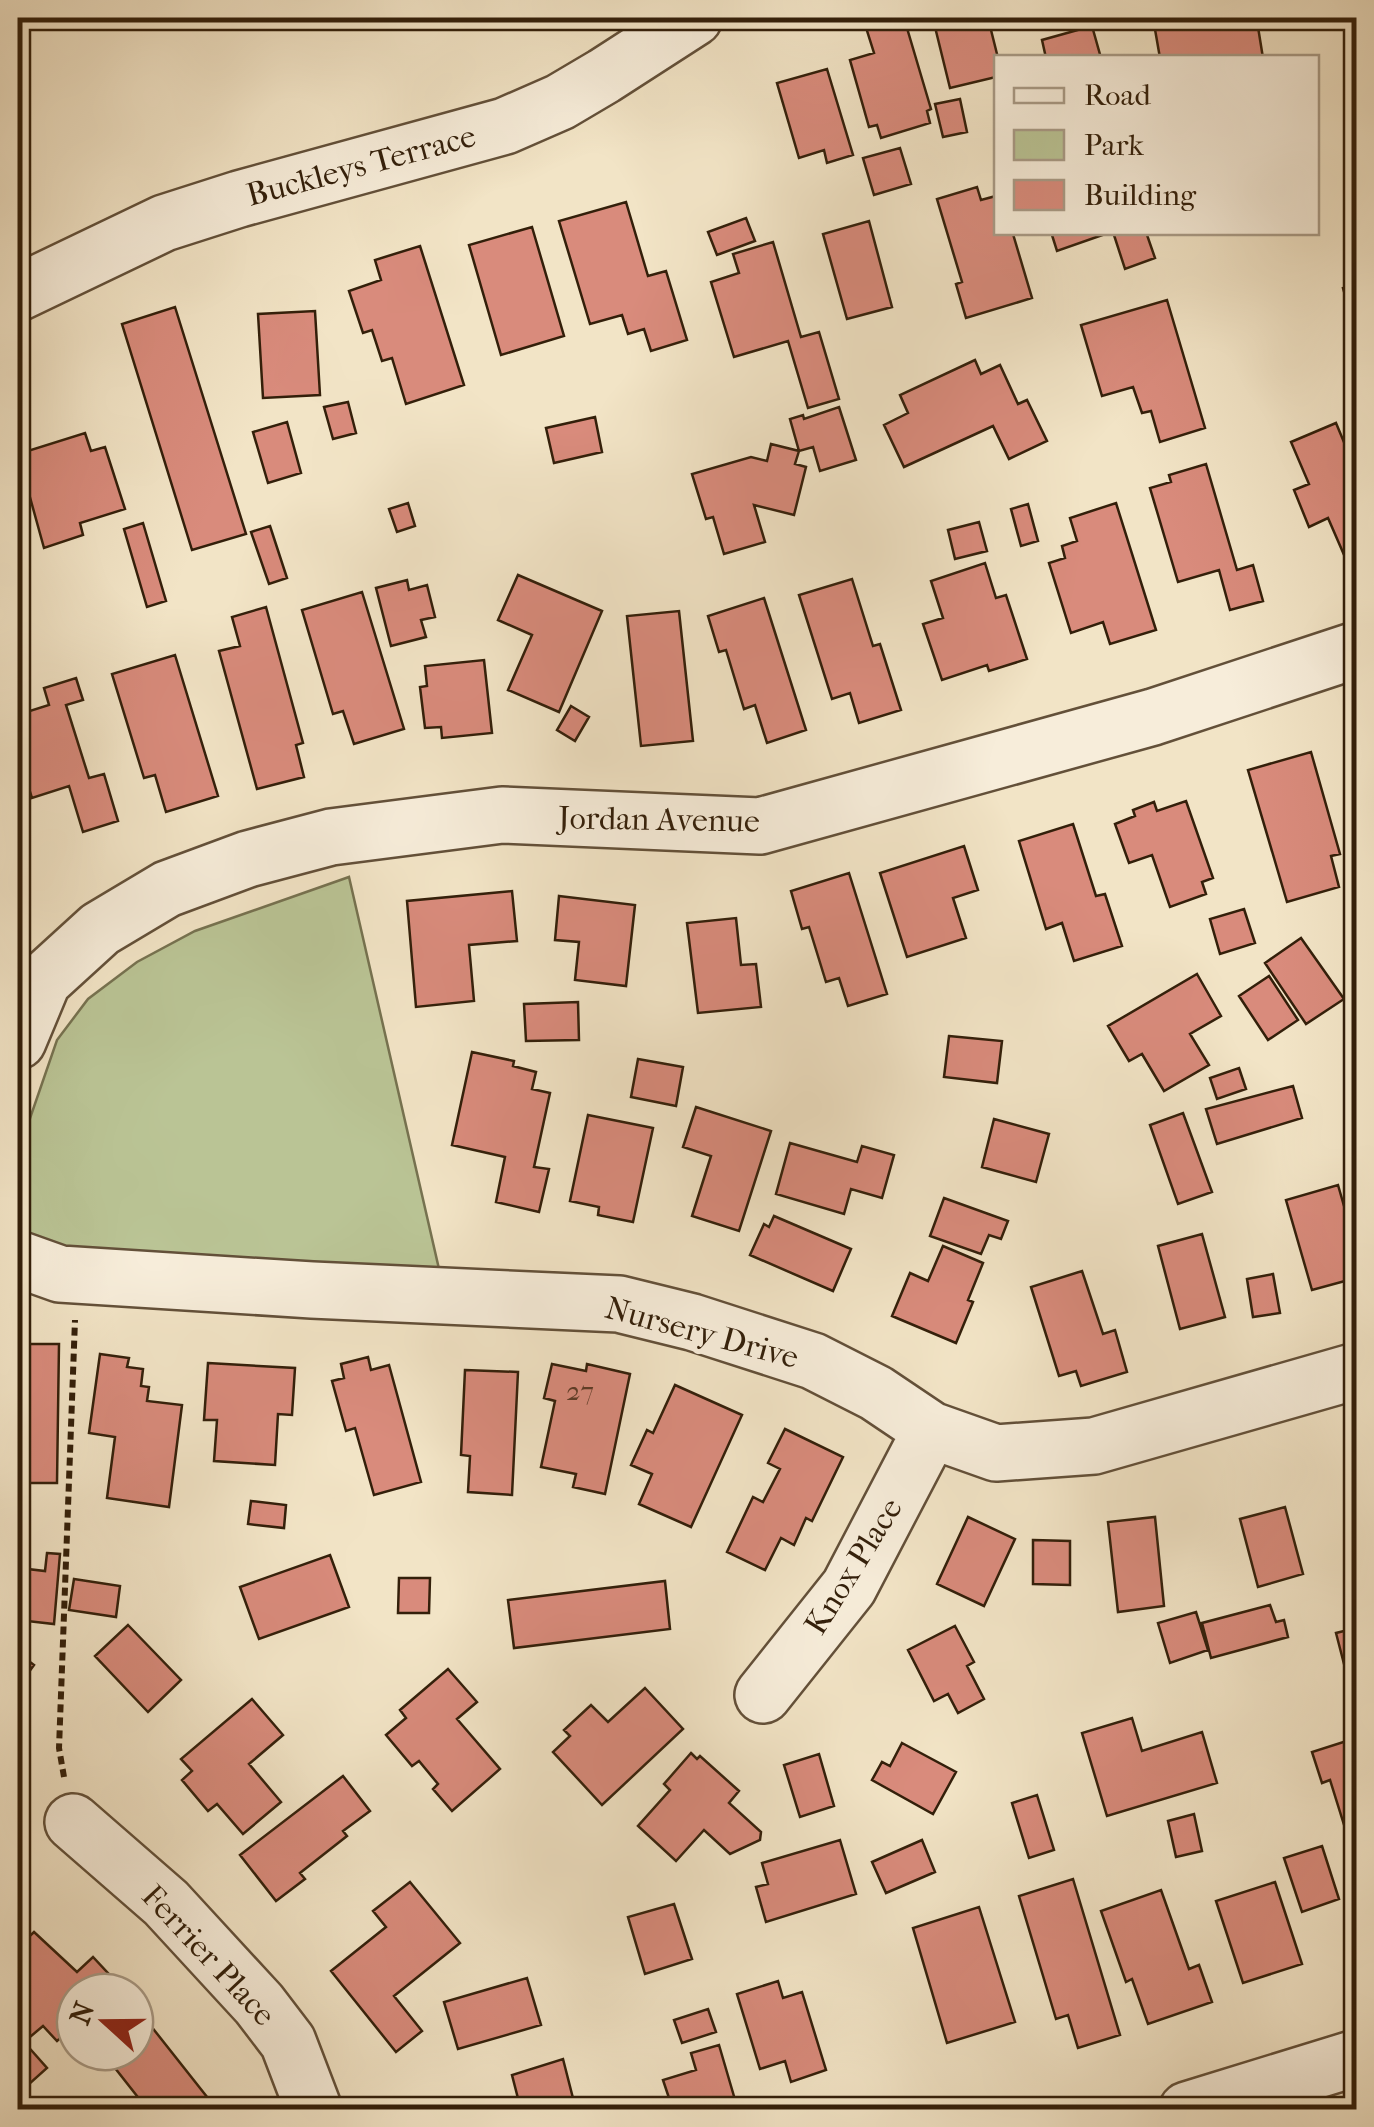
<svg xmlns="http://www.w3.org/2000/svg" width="1374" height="2127" viewBox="0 0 1374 2127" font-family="'IM FELL French Canon',serif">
	<rect width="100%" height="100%" fill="#f2e4c6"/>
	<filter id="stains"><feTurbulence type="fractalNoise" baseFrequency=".002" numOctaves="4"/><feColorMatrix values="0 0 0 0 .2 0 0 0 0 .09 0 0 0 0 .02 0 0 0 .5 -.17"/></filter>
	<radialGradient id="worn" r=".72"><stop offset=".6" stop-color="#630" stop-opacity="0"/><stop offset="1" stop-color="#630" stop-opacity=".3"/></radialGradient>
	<!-- green -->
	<path fill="#bac495" stroke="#767250" stroke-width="2.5" d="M349 877 439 1269 42 1249 18 1225V1153L57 1040 88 999 137 962 195 931Z"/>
	<!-- building -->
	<path fill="#d98b7c" stroke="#331f0a" stroke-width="2.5" d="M863 18H904L931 109 927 111 930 123 881 138 877 125 869 127 850 60 874 53Z
		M975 18H988L998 58 996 77 950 88 935 27Z
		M1153 18H1246L1248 29 1258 27 1263 58H1160Z
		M1313 18H1352L1316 28Z
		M1092 26 1101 58H1046L1042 40Z
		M827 69 853 155 827 163 824 150 799 158 777 83Z
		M960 99 967 132 943 137 935 104Z
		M900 148 911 184 874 195 863 158Z
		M977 187 981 200 996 196V232H1018L1013 234 1032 298 966 318 956 284 962 282 937 199Z
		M626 202 648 276 666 271 687 340 651 351 644 329 628 334 622 315 590 324 559 221Z
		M746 218 755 241 717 255 708 232Z
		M869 221 892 307 847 319 823 234Z
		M532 227 564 336 501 355 469 245Z
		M1051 232H1111L1057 251Z
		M1113 232H1146L1155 258 1125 269Z
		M773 242 801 337 819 332 839 399 808 408 788 341 734 357 711 282 739 273 733 254Z
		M420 246 464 385 406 404 392 358 382 361 372 330 363 333 349 291 381 280 375 260Z
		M1356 284V335L1343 288Z
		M1167 300 1205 428 1160 442 1151 411 1142 413 1133 387 1102 396 1081 325Z
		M175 307 246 534 192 550 122 324Z
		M315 311 320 395 263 398 258 314Z
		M975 360 981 374 1000 365 1018 404 1027 400 1047 441 1009 459 993 426 904 467 884 425 908 413 900 395Z
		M348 402 356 433 333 439 324 407Z
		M839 407 856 460 820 471 813 447 799 451 790 419 803 415 804 419Z
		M595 417 602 452 554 463 546 428Z
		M287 422 301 473 268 483 253 432Z
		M1336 423 1356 471V560L1348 564 1328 518 1309 527 1294 490 1309 484 1291 442Z
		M85 433 91 451 105 447 125 509 80 523 83 535 44 548 18 454Z
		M771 444 799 451 795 464 806 467 794 515 754 505 765 542 724 554 713 517 706 519 692 474 751 457 767 461Z
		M1206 464 1237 570 1253 565 1263 601 1230 610 1219 570 1178 582 1150 488 1171 482 1169 475Z
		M408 503 415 526 397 532 389 509Z
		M1116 503 1156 630 1110 644 1103 622 1071 633 1049 563 1065 558 1062 546 1077 541 1070 518Z
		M1028 504 1038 541 1021 546 1011 509Z
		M979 522 987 551 955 559 948 530Z
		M143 523 166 601 147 607 124 529Z
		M270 526 287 578 269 584 251 532Z
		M985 563 996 598 1006 595 1027 659 989 671 987 665 942 680 923 624 943 618 931 581Z
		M518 575 602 611 559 712 508 690 532 635 498 620Z
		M852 579 873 646 880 644 901 710 859 723 850 693 832 699 799 595Z
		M407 580 409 590 427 585 435 617 421 620 426 637 391 646 376 588Z
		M362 592 404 729 354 744 343 711 333 714 302 610Z
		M764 598 806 730 767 743 755 705 744 709 726 650 719 652 708 616Z
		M266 607 303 743 296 745 304 777 257 789 219 651 240 646 232 617Z
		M679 611 693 741 641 746 627 616Z
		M175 655 218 796 166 812 155 775 144 778 112 674Z
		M484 660 492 733 442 738 441 727 425 728 420 687 427 686 425 666Z
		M76 678 83 700 66 705 89 778 104 774 118 821 83 832 69 786 32 798 18 753V698L25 695 30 711 49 705 44 688Z
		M571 706 589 717 575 741 557 730Z
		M1311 752 1340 854 1331 856 1339 887 1287 902 1248 770Z
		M1186 801 1213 878 1202 882 1206 894 1170 907 1152 855 1129 863 1115 824 1135 816 1133 810 1154 802 1157 811Z
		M1073 824 1096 896 1105 894 1122 946 1074 961 1062 923 1046 929 1019 841Z
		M964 846 978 890 953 898 966 938 907 957 880 873Z
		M18 869 27 886 18 892Z
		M849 873 887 994 848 1006 839 978 826 982 809 927 802 929 791 891Z
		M512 891 517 941 469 945 474 1001 416 1007 407 901Z
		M559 896 635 905 626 986 575 980 579 942 555 940Z
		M1244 909 1255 943 1220 954 1210 919Z
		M736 918 741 965 756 964 761 1007 698 1013 687 923Z
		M1301 938 1344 999 1306 1024 1265 963Z
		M1197 974 1221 1016 1190 1034 1209 1065 1164 1091 1142 1054 1129 1061 1108 1026Z
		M1269 976 1298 1020 1268 1040 1239 996Z
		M578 1002 579 1040 526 1041 524 1004Z
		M949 1036 1002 1041 997 1083 944 1077Z
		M472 1052 514 1061 513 1066 536 1072 532 1089 550 1093 534 1167 549 1169 539 1212 496 1202 505 1157 452 1145Z
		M638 1059 683 1067 676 1106 631 1097Z
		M1239 1068 1246 1089 1217 1099 1210 1078Z
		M1293 1086 1302 1118 1217 1144 1206 1109Z
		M696 1107 771 1131 739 1231 692 1216 711 1156 683 1147Z
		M1183 1113 1212 1192 1178 1204 1150 1125Z
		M588 1115 653 1128 633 1222 598 1215 599 1207 570 1201Z
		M994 1119 1049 1134 1036 1182 982 1167Z
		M790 1143 857 1162 862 1146 894 1155 882 1198 851 1189 844 1214 776 1194Z
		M1338 1185 1356 1248V1278L1312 1290 1286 1200Z
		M944 1198 1008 1221 1001 1239 989 1235 981 1254 930 1236Z
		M774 1216 851 1249 833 1291 750 1255 764 1224 769 1227Z
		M1202 1234 1225 1317 1180 1329 1158 1246Z
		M943 1246 983 1263 968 1300 973 1302 956 1343 892 1316 910 1273 928 1281Z
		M1082 1271 1103 1334 1115 1330 1127 1372 1081 1386 1076 1371 1059 1376 1031 1287Z
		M1273 1274 1280 1313 1253 1317 1247 1279Z
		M18 1344H59L57 1483H18Z
		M100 1354 129 1358 127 1367 143 1369 141 1386 149 1387 147 1401 182 1405 169 1507 107 1498 115 1437 89 1433Z
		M368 1357 371 1370 389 1365 421 1482 374 1495 355 1428 346 1431 332 1381 344 1378 341 1364Z
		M208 1363 295 1368 292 1415 278 1414 275 1465 214 1461 217 1420H204Z
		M552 1364 586 1371 587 1364 630 1374 605 1494 573 1487 576 1474 541 1467 555 1401 544 1398Z
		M465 1370 518 1372 512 1495 468 1492 470 1456 461 1455Z
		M675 1385 742 1415 691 1527 639 1504 652 1474 631 1465 647 1430 653 1433Z
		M785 1429 843 1457 812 1521 806 1518 794 1545 781 1538 765 1570 727 1552 753 1497 763 1502 780 1469 768 1463Z
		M251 1501 286 1505 284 1528 248 1524Z
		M1285 1507 1303 1574 1258 1587 1240 1519Z
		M968 1517 1015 1539 984 1606 937 1584Z
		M1155 1517 1164 1606 1118 1612 1108 1522Z
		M1033 1540 1070 1541V1585L1033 1584Z
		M47 1553 60 1554 54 1624 18 1620 19 1568 45 1571Z
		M330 1555 349 1607 259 1639 240 1587Z
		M399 1578H430L429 1613H398Z
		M74 1579 120 1586 116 1617 69 1610Z
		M665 1581 670 1629 514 1648 508 1600Z
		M1270 1605 1276 1622 1284 1620 1288 1637 1211 1658 1202 1623Z
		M1196 1612 1208 1650 1170 1663 1158 1623Z
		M128 1625 181 1680 148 1712 95 1656Z
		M955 1626 974 1662 967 1666 984 1699 958 1713 948 1694 934 1701 908 1650Z
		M1356 1628V1690L1351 1691 1336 1633Z
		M18 1653 34 1665 18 1687Z
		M448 1669 477 1702 457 1719 500 1769 452 1811 433 1789 438 1784 419 1761 412 1766 386 1735 406 1718 400 1710Z
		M645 1688 683 1729 602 1805 553 1752 570 1736 564 1730 591 1705 608 1722Z
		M252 1699 283 1735 249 1764 281 1802 243 1834 217 1804 208 1811 182 1780 192 1771 181 1759Z
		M1132 1718 1142 1751 1202 1732 1217 1783 1107 1816 1082 1733Z
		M1356 1738V1842L1350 1844 1330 1780 1322 1783 1312 1752Z
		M902 1743 956 1772 933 1814 872 1780 882 1762 890 1766Z
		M691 1753 697 1759 700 1756 739 1791 729 1803 761 1832 760 1840 730 1854 704 1830 676 1861 638 1826 670 1790 664 1784Z
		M819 1754 834 1806 800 1817 784 1765Z
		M343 1776 370 1811 343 1831 347 1836 300 1873 305 1879 276 1901 240 1855Z
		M1037 1795 1054 1850 1029 1858 1012 1803Z
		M1194 1814 1202 1851 1176 1857 1168 1821Z
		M840 1840 856 1894 766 1922 756 1887 768 1884 762 1863Z
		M922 1840 935 1872 886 1893 872 1862Z
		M1322 1846 1339 1899 1302 1912 1284 1858Z
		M1073 1879 1120 2035 1078 2048 1068 2015 1056 2019 1019 1896Z
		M410 1882 460 1943 394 1996 422 2031 396 2052 331 1971 386 1927 373 1911Z
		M1275 1882 1302 1964 1243 1983 1216 1901Z
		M1161 1890 1189 1969 1199 1965 1212 2002 1148 2024 1132 1979 1126 1982 1101 1911Z
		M674 1904 692 1959 645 1974 628 1917Z
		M979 1907 1015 2022 947 2043 913 1928Z
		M34 1932 77 1972 93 1957 119 1985 111 1992H75V2025L57 2041 43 2026 24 2042 47 2068 18 2094V2040L25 2033 18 2025V1947Z
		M527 1978 541 2025 458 2049 444 2002Z
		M778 1981 783 1998 802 1992 826 2070 791 2082 785 2061 760 2069 737 1994Z
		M708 2009 716 2032 682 2043 674 2020Z
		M147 2021 215 2107 211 2110H148L104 2054 135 2052V2030Z
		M719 2045 738 2110H673L663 2080 696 2070 691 2053Z
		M563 2059 576 2110H521L512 2075Z
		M790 2098 794 2110H754Z"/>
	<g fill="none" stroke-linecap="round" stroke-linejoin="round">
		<!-- minor casing -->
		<g stroke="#635039" stroke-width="60">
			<path id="minor" d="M18 293 164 223 239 199 505 126 560 102 604 76 694 18
				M18 1041 43 981 100 929 167 889 248 859 331 837 502 815 760 826 1153 717 1356 650
				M18 1259 60 1274 312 1290 619 1304 692 1322 813 1361 876 1393 931 1430 996 1453 1094 1446 1356 1371
				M763 1695 849 1587 931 1430
				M73 1822 166 1903 259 2004 288 2042 314 2110
				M1187 2110 1356 2058"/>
		</g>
		<!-- path -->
		<path stroke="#331f0a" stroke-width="6" stroke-dasharray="8 5" stroke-linecap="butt" d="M64 1777 59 1748 75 1320"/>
		<!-- minor -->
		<use href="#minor" stroke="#f7edda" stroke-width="55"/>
	</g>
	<g text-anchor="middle" stroke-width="10" stroke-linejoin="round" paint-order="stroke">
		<!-- number labels -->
		<g font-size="28" fill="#5c3a26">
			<text x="580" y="1400">27</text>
		</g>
		<!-- street labels -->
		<g font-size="32" fill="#331f0a" stroke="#f7edda">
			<text transform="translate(361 165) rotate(-15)" y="11">Buckleys Terrace</text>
			<text transform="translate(659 819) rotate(1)" y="11">Jordan Avenue</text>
			<text transform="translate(702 1332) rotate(15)" y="11">Nursery Drive</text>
			<text transform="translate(853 1566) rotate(-58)" y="11">Knox Place</text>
			<text transform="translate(209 1955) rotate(47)" y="11">Ferrier Place</text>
		</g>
	</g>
	<!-- margin -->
	<rect width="1374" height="2127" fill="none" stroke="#f2e4c6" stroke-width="60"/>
	<rect x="20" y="20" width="1334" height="2087" fill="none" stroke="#331f0a" stroke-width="5"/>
	<rect x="30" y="30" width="1314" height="2067" fill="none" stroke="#331f0a" stroke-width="2.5"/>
	<!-- legend -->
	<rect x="994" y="55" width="325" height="180" fill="#f7edda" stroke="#a99b87" stroke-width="2.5"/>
	<rect x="1014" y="88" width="50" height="15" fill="#f7edda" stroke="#a99b87" stroke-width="2.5"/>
	<text x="1084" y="105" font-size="30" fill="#331f0a">Road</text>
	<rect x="1014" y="130" width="50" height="30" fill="#bac495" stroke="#a99b87" stroke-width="2.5"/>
	<text x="1084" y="155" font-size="30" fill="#331f0a">Park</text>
	<rect x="1014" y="180" width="50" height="30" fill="#d98b7c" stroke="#a99b87" stroke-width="2.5"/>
	<text x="1084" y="205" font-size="30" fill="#331f0a">Building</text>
	<!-- north arrow -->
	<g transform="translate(105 2022) rotate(291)"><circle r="48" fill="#f7edda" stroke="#a99b87" stroke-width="2.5"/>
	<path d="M0-8L18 38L0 25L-18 38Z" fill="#8f2418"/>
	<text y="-15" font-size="28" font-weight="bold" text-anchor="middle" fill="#331f0a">N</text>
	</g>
	<rect width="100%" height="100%" filter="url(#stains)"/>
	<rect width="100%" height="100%" fill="url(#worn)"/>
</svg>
